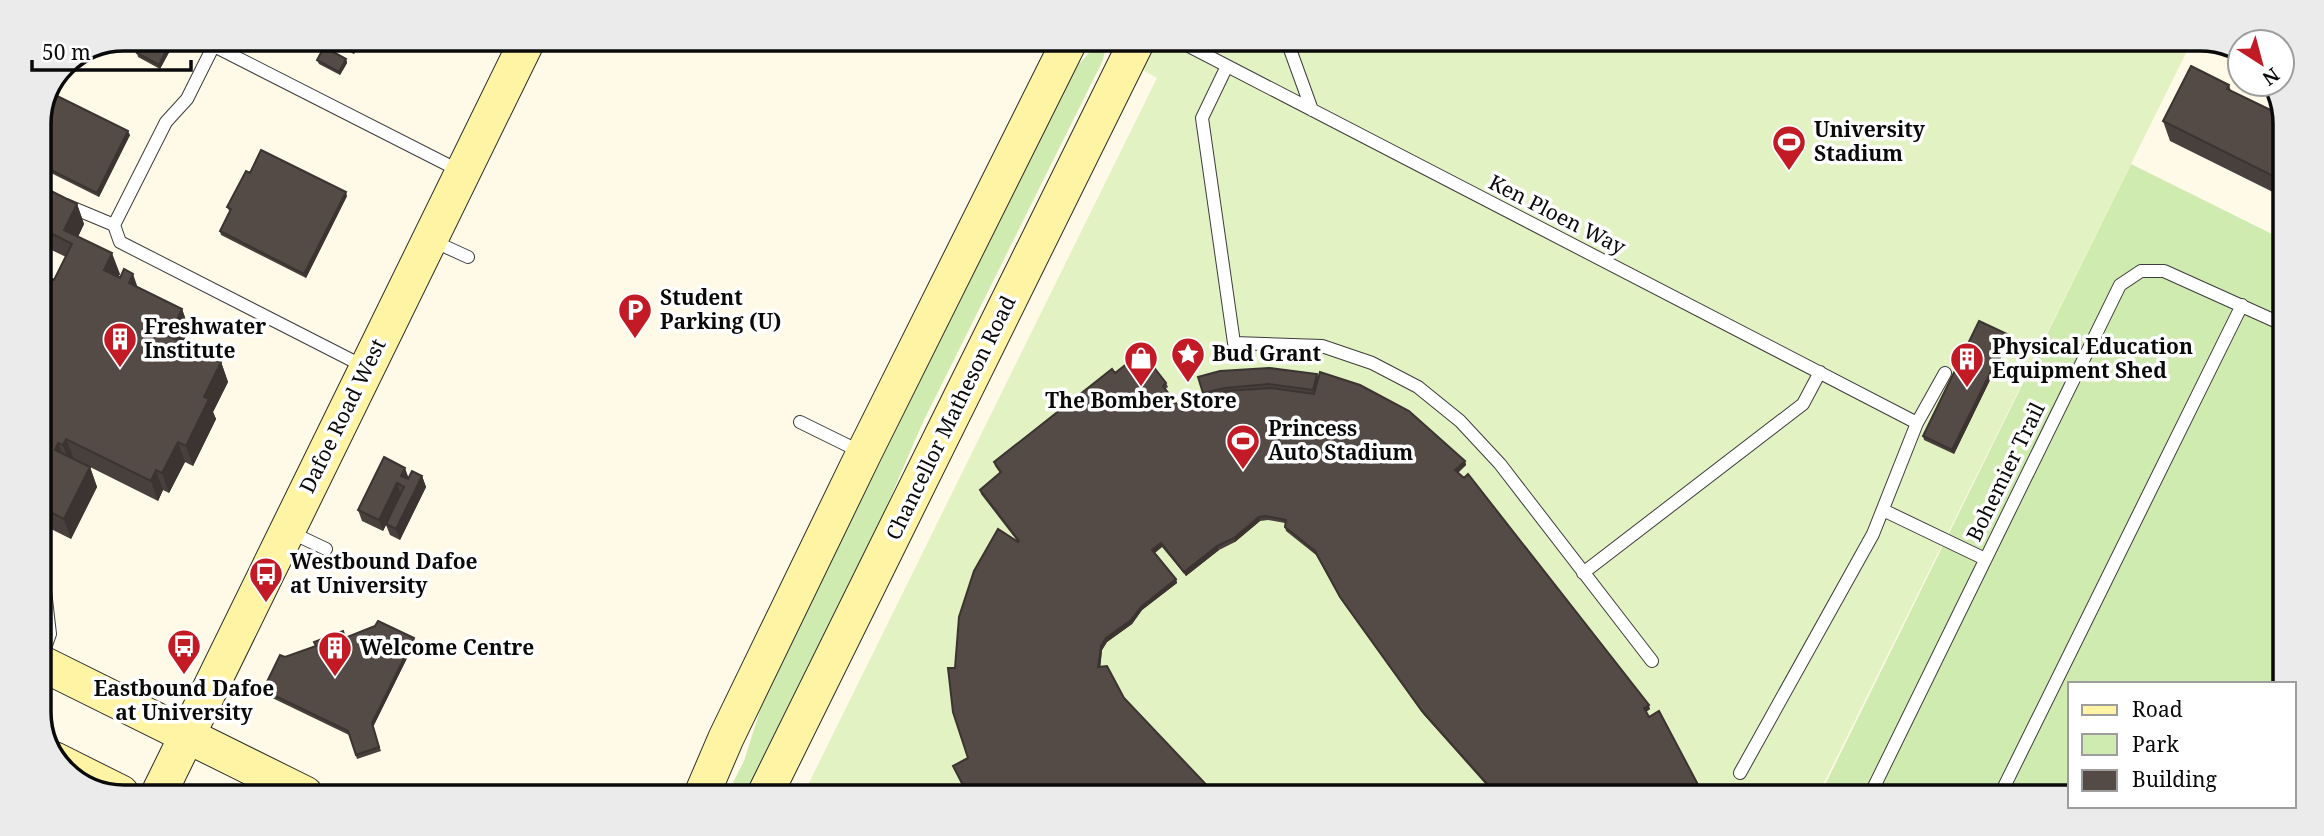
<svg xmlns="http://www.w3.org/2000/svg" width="2324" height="836" viewBox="0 0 2324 836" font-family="'Noto Serif',serif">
	<rect width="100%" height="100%" fill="#fffae8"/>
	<!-- green -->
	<path fill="#cfebaf" d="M1095 46 1105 50 1103 60 923 422 842 609 751 794H727L744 761 764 698 1057 102 1079 64Z
		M2131 164 2284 240 2281 684H2070V797H1819Z"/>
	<!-- pitch -->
	<path fill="#e2f2c2" d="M1154 41 2191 43 1817 797 803 795 1157 78 1141 69Z"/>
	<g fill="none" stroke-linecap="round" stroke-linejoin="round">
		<!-- lane casing -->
		<g stroke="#3d3d3d" stroke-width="14">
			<path id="lane" d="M217 39 187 99 166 122 114 225 120 242 365 367
				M1179 41 1917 423
				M1287 41 1312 110
				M214 46 460 171
				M1227 66 1202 118 1234 343 1322 346 1372 363 1418 387 1460 421 1500 464 1652 661
				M66 205 114 225
				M433 241 468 257
				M800 422 863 453
				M1883 510 1985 559
				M288 531 326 549
				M1583 573 1803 404 1820 372
				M39 580 44 582 50 634 41 659
				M1740 773 1873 534 1917 423 1945 373
				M1869 797 2120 285 2141 271H2164L2284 325
				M1999 797 2242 305"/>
		</g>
		<!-- secondary casing -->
		<g stroke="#2c2c2c" stroke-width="37">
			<path id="secondary" d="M39 662 305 794
				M55 760 121 793
				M159 793 528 39
				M702 794 726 738 864 453 1070 40
				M765 794 1137 41"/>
		</g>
		<!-- lane -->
		<use href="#lane" stroke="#fff" stroke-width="12"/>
		<!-- secondary -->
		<use href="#secondary" stroke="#fff4a3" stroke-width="35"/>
	</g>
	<!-- wall -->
	<path fill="#48403c" d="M323 39H361L354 54Z
		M173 45 160 69 138 57 137 53Z
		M346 59 347 63 340 75 319 64 317 60Z
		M2229 85 2231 91 2285 117V198L2170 141 2163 121Z
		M39 119 130 135 99 197 39 167Z
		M250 173 347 196 306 278 221 235 220 231 230 212 227 207Z
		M39 185 77 204 84 224 78 237 120 274 118 277 182 309 189 329 183 343 221 362 228 382 213 412 216 419 193 466 185 462 169 493 163 490 158 501 74 459 90 467 97 487 71 539 39 523V273L54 280 66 257 39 244Z
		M2009 335 2010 339 1954 454 1924 440 1923 436Z
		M1115 373 1166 383 1168 387 1165 389 1182 411 1206 404 1198 377 1319 378 1465 461 1466 465 1458 472 1650 709 1646 712 1649 717 1704 796H1496L1424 715 1342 601 1316 555 1286 531 1285 527V523L1268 520 1260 521 1235 542 1219 550 1186 576 1162 547 1155 553 1176 579 1177 583 1142 610 1132 624 1107 642 1102 650 1100 667 1124 698 1216 795H968L953 766 968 758 955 668 1018 542 981 494 980 490 1000 473 995 466 994 462Z
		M384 457 409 478 422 476 426 487 400 540 390 535 386 525 383 531 362 521 358 510Z
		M345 638 415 642 373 727 381 751 357 759 349 735 264 694 263 690 285 657 316 646Z"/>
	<!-- shaded-wall -->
	<path fill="#3b3431" d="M358 39H361L354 54 352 50Z
		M171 41 173 45 160 69 159 65Z
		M346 59 347 63 340 75 339 72Z
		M128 131 130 135 99 197 97 193Z
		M346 192 347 196 306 278 304 274Z
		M77 204 84 224 73 247 64 230Z
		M112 253 120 274 111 290 104 270Z
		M133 274 140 294 129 283Z
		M182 309 189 329 176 356 169 336Z
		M2009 335 2010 339 1954 454 1952 450Z
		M221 362 228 382 213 412 216 419 193 466 186 446 204 397Z
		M1317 374 1320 382 1316 398 1313 390Z
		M66 439 74 459 70 465 63 445Z
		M178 442 185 462 169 493 162 473Z
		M58 443 66 463 55 450Z
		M1465 461 1466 465 1457 474 1455 470Z
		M90 467 97 487 71 539 64 519Z
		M405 468 409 479 405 487 401 476Z
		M156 470 163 490 158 501 151 481Z
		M422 476 426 487 400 540 396 529Z
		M397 483 401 495 383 531 379 520Z
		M1259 517 1260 521 1235 542 1234 538Z
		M1161 543 1162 547 1154 553 1152 550Z
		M1217 546 1219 550 1186 576 1184 572Z
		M1176 579 1177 583 1142 610 1132 624 1107 642 1102 650 1100 671 1098 667 1101 646 1106 638 1141 607Z
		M414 638 415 642 373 727 372 723Z
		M1649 705 1650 709 1646 712 1644 708Z"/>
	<!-- building -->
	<path fill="#544b46" stroke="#3b3431" stroke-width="2" d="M145 39H166L171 41 159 65 137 53Z
		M329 39H358L352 50Z
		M324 47 346 59 339 72 317 60Z
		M2191 66 2229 85 2227 89 2285 117V182L2163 121Z
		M51 93 128 131 97 193 39 164V119Z
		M261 150 346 192 304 274 220 231 231 209 227 207 246 171 250 173Z
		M39 185 77 204 64 230 112 253 104 270 120 278 124 269 133 274 129 283 182 309 169 336 221 362 204 397 209 399 186 446 178 442 162 473 156 470 151 481 66 439 63 445 58 443 55 450 90 467 64 519 39 506V273L54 280 72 244 39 227Z
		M1979 321 2009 335 1952 450 1923 436Z
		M1142 352 1166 383 1163 386 1182 411 1206 404 1205 397 1226 391 1271 388 1314 394 1320 372 1360 385 1409 411 1465 461 1455 470 1464 478 1468 474 1649 705 1644 708 1649 717 1659 711 1704 796H1498L1422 711 1340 597 1315 551 1285 527 1286 520 1266 516 1259 517 1234 538 1217 546 1184 572 1161 543 1152 550 1176 579 1141 607 1131 620 1106 638 1101 646 1098 667 1107 666 1124 698 1216 795H968L953 766 968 758 953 712 948 668H955L959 617 974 571 998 529 1018 542 1019 541 980 490 1001 472 994 462 1112 369 1115 373Z
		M1269 368 1317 374 1313 390 1269 384 1225 388 1203 393 1198 377 1220 371Z
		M384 457 405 468 401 476 408 479 412 471 422 476 396 529 386 524 404 487 397 483 379 520 358 510Z
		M378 621 414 638 372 723 379 747 356 755 348 731 263 690 280 655 285 657 316 646 314 642 343 631 345 638 375 626Z"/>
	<!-- icons -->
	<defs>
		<g id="stadium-pin" transform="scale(1.75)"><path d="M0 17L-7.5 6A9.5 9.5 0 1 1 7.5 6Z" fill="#c21b25" stroke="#fff"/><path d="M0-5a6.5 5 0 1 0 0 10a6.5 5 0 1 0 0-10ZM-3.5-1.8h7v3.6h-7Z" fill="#fff"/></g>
		<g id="parking-pin" transform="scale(1.75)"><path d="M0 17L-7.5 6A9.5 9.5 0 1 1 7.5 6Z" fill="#c21b25" stroke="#fff"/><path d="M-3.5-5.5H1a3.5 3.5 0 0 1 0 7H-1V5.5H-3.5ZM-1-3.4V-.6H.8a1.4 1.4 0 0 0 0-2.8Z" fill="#fff"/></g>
		<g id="building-pin" transform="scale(1.75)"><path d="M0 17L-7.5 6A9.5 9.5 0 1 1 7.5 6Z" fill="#c21b25" stroke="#fff"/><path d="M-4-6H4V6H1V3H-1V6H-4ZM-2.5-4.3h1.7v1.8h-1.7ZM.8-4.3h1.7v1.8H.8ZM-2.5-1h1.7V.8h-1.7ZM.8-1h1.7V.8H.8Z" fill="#fff"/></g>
		<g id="sight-pin" transform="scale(1.75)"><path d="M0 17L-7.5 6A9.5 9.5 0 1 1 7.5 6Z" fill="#c21b25" stroke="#fff"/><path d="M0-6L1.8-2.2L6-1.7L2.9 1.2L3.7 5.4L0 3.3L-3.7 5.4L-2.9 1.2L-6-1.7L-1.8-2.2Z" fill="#fff"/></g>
		<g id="shop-pin" transform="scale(1.75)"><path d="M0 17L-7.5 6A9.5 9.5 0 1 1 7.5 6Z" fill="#c21b25" stroke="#fff"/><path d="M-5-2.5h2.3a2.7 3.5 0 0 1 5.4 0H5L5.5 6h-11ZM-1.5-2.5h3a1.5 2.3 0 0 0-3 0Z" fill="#fff"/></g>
		<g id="bus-pin" transform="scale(1.75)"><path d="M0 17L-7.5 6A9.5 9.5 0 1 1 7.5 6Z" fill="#c21b25" stroke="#fff"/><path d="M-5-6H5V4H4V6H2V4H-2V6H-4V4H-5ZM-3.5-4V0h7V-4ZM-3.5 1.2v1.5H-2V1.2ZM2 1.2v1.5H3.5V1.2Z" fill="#fff"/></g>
	</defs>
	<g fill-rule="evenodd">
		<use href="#stadium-pin" x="1789" y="142"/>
		<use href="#parking-pin" x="635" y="310"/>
		<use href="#building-pin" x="120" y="339"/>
		<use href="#sight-pin" x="1188" y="354"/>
		<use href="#shop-pin" x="1141" y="358"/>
		<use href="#building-pin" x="1967" y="359"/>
		<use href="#stadium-pin" x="1243" y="441"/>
		<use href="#bus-pin" x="266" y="574"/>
		<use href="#bus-pin" x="184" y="646"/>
		<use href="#building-pin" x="335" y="648"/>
	</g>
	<g text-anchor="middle" stroke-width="7" stroke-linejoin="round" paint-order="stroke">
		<!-- poi labels -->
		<g font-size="21" font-weight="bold" fill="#0a0a0a" stroke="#fff" text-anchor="start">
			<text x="1814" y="137">University<tspan x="1814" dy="24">Stadium</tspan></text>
			<text x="660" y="305">Student<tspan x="660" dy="24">Parking (U)</tspan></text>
			<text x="144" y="334">Freshwater<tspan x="144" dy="24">Institute</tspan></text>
			<text x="1992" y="354">Physical Education<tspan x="1992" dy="24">Equipment Shed</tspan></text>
			<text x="1212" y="361">Bud Grant</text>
			<text x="1141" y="408" text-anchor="middle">The Bomber Store</text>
			<text x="1268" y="436">Princess<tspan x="1268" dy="24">Auto Stadium</tspan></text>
			<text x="290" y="569">Westbound Dafoe<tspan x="290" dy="24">at University</tspan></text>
			<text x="360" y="655">Welcome Centre</text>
			<text x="184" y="696" text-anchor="middle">Eastbound Dafoe<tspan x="184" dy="24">at University</tspan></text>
		</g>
		<!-- street labels -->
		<g font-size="21" fill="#0a0a0a" stroke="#fff">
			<text transform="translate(1557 215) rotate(27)" y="7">Ken Ploen Way</text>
			<text transform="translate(343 416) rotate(-64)" y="7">Dafoe Road West</text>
			<text transform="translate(951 418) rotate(-64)" y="7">Chancellor Matheson Road</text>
			<text transform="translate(2006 472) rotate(-64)" y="7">Bohemier Trail</text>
		</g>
	</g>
	<!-- crop -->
	<path d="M0 0H2324V836H0ZM124 51H2200A73 73 0 0 1 2273 124V712A73 73 0 0 1 2200 785H124A73 73 0 0 1 51 712V124A73 73 0 0 1 124 51Z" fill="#ebebeb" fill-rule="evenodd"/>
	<path fill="none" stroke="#0a0a0a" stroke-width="3.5" d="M124 51H2200A73 73 0 0 1 2273 124V712A73 73 0 0 1 2200 785H124A73 73 0 0 1 51 712V124A73 73 0 0 1 124 51Z"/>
	<!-- legend -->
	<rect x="2068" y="682" width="228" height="126" fill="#ffffff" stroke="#9d9d9d" stroke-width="2"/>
	<rect x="2082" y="705" width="35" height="10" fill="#fff4a3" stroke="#9d9d9d" stroke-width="2"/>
	<text x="2132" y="717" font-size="21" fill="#0a0a0a">Road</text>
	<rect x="2082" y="734" width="35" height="21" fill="#cfebaf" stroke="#9d9d9d" stroke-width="2"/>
	<text x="2132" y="752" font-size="21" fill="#0a0a0a">Park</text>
	<rect x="2082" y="770" width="35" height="21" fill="#544b46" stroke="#9d9d9d" stroke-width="2"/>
	<text x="2132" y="787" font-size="21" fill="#0a0a0a">Building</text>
	<!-- north arrow -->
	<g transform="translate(2261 63) rotate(144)"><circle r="33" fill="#ffffff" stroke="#9d9d9d" stroke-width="2"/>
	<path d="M0-5L12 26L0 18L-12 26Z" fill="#c21b25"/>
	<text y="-10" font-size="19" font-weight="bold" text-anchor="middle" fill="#0a0a0a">N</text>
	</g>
	<!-- scale -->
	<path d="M32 60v10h159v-10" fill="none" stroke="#0a0a0a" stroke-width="3.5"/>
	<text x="42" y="60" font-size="21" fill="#0a0a0a" stroke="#ffffff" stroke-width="5" paint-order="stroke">50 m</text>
</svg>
